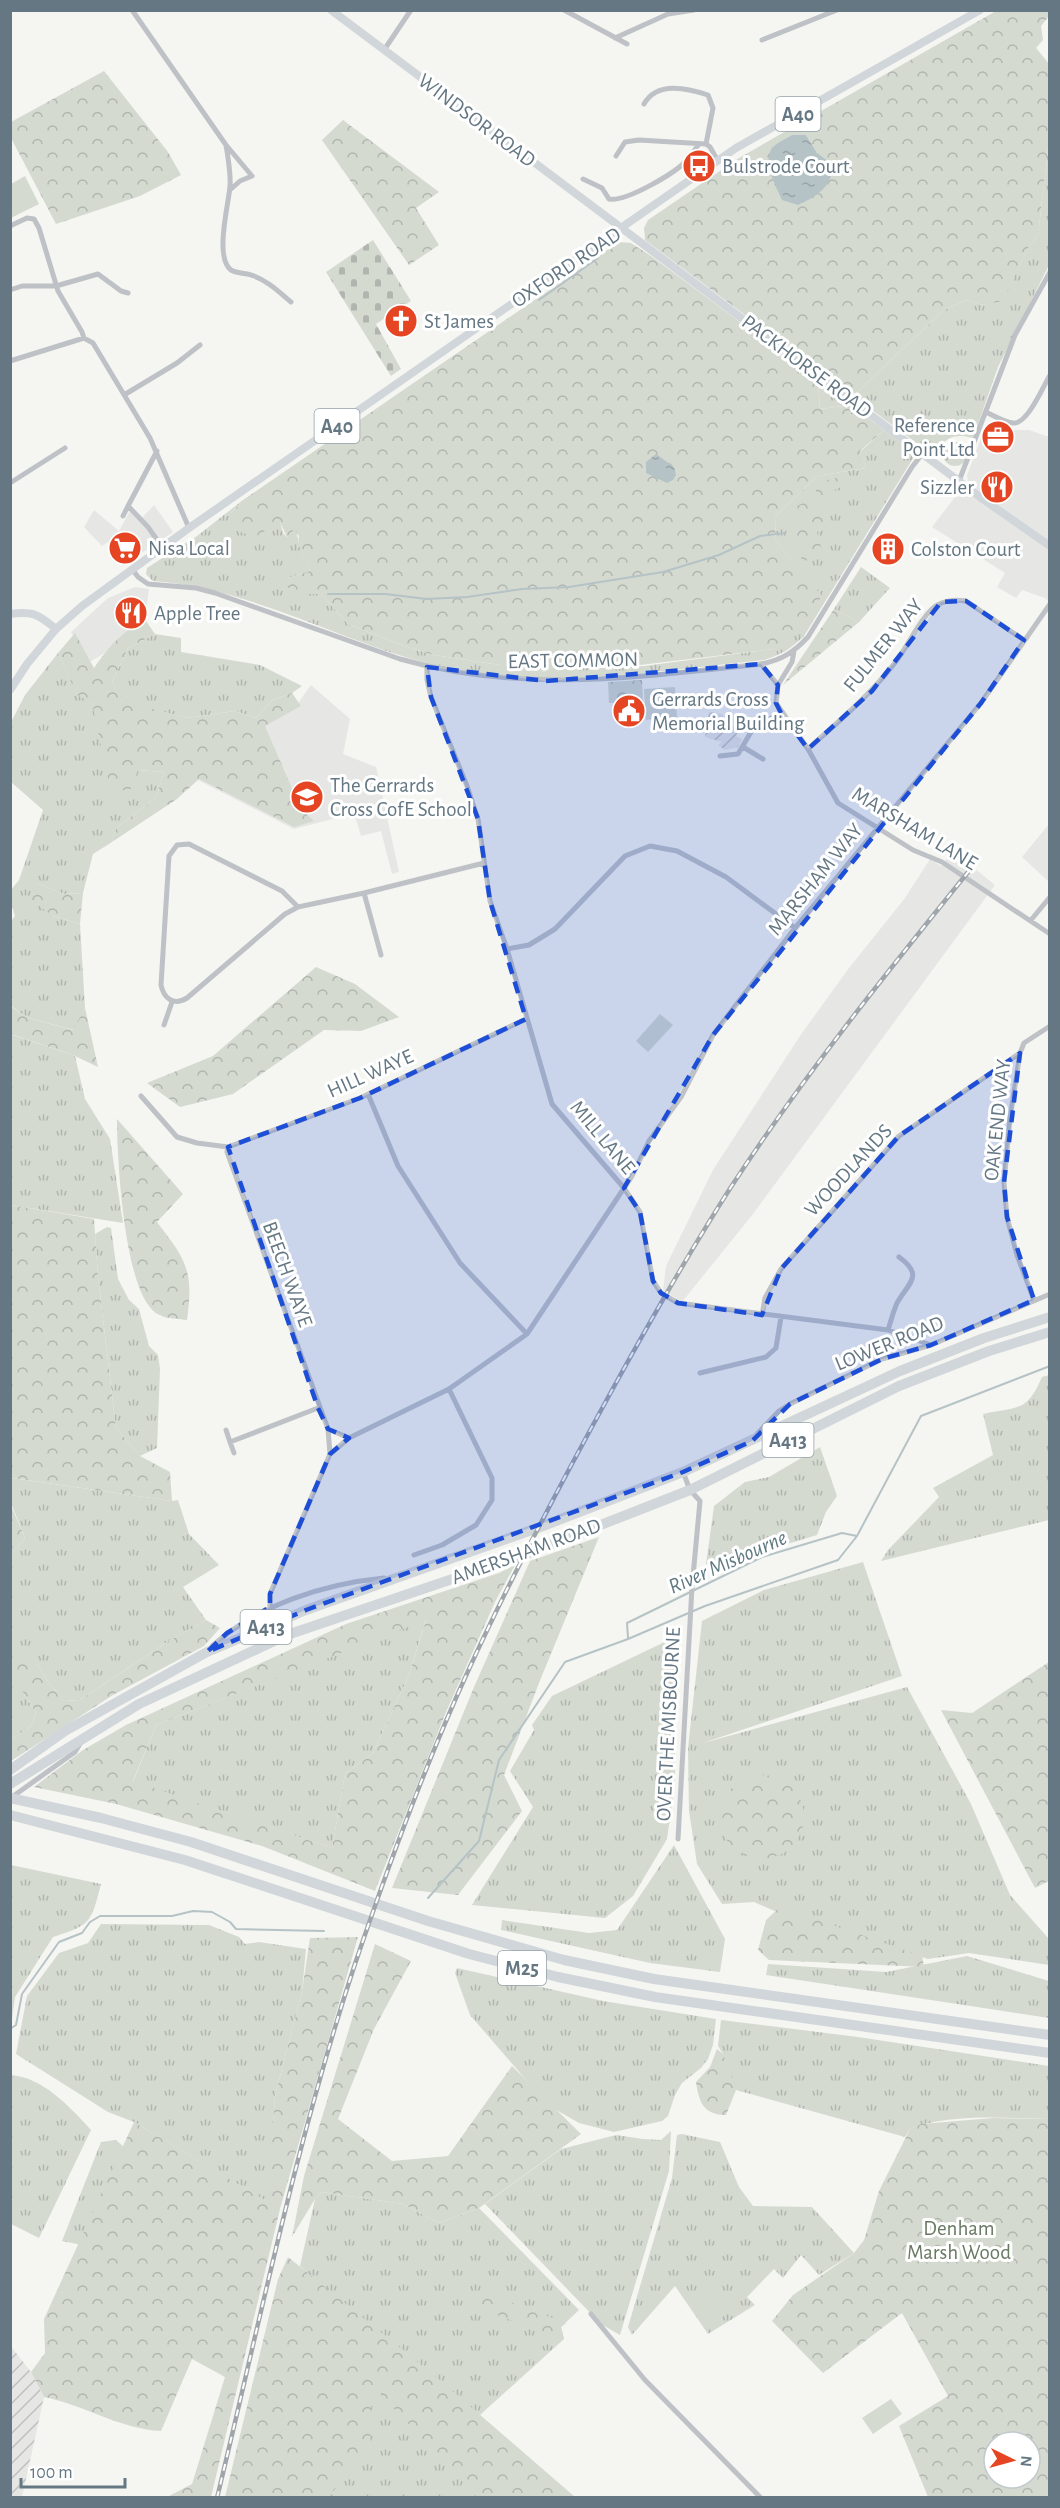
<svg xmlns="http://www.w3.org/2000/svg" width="1060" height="2508" viewBox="0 0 1060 2508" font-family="'Alegreya Sans',sans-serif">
	<defs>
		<pattern id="industrial-furrows" width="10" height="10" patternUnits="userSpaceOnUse" patternTransform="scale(1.5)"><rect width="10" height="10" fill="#e6e7e5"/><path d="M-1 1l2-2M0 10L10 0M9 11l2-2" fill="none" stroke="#bec0bf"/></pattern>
		<pattern id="grass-tufts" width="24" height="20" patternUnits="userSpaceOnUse" patternTransform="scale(1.5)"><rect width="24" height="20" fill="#d5dad1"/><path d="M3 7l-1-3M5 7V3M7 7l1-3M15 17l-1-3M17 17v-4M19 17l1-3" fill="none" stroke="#b0b6af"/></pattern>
		<pattern id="forest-crowns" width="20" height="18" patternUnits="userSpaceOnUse" patternTransform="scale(1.5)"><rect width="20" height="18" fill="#d5dad1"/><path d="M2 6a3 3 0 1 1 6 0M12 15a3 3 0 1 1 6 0" fill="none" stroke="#b0b6af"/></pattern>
		<pattern id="cemetery-stones" width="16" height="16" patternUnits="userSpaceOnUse" patternTransform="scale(1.5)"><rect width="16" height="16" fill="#d5dad1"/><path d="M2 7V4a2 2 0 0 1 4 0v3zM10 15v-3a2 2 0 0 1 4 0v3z" fill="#b0b6af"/></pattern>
		<pattern id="water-ripples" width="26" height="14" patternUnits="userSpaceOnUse" patternTransform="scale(1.5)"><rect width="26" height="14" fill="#b5c3c6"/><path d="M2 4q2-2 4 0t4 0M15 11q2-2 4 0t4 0" fill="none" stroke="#97a3a6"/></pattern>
	</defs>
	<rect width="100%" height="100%" fill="#f5f5f1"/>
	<!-- built -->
	<path fill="#e6e7e5" d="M995 421 1014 430H1029L1049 437V602L1045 598 1022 590 1016 598 997 587 1005 573 932 527 962 488 969 489 967 475 983 433 989 435Z
		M154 505 173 532 127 563 108 542 102 546 84 527 94 510 119 531 132 507 142 518Z
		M135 587 149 589 144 627 140 632 88 663 71 632 108 598Z
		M311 685 350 719 343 754 376 767 399 872 392 874 381 831 361 836 356 819 340 817 294 829 190 776 270 719 299 702Z
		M1049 824V882L1022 857Z
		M953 851 995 885 753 1214 682 1302 663 1290 666 1266 713 1170 802 1033 849 968 905 898 930 859 941 866Z"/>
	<!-- industrial -->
	<path fill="url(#industrial-furrows)" d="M709 712 721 714 730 725 739 730 736 736 742 739 738 747 725 750 718 745 722 742 705 737 706 732 702 730 704 718 708 719Z
		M10 2345 31 2372 44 2397 22 2497H11Z"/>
	<!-- grass -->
	<path fill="url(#grass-tufts)" d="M1049 140V265L998 367 973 438C941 429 946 452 926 450L853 396 944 310 967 300 981 305 1003 300 1029 246 1038 236Z
		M818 380 850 405 820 409Z
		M884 430 915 453V455L804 636C792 648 781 655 764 660 655 671 538 692 430 664 337 640 250 588 153 581L146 574 147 568 150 566 197 536 243 500 231 513 280 521 283 533 287 537 294 530C299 536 298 541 300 548 303 556 308 563 310 571L288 578C296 595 304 593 321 594L348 624 404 646 434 655 547 672H557L563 665 571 662 582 649 590 655 599 669 644 666 774 649 795 633 821 596 776 541 775 517 817 476 866 468 860 452Z
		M943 454a12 12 0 1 1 24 0a12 12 0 1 1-24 0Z
		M861 567 890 588 859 622 834 609Z
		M155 634 181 638V652L260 665 302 686 292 693 273 700 256 718 235 711 187 718 123 702 112 682 128 648Z
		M58 653 77 694 92 703 98 726 138 770 164 772 156 798 116 828 112 842 93 854 83 893 64 894 37 883 53 916 80 924 85 1008 74 1030 28 1018 11 1006V921L15 916 11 903V890L19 880 43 810 11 782V722L25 695Z
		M10 1034 75 1056 85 1099 110 1139 123 1223 11 1205Z
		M107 1227 111 1228 118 1279 129 1300 139 1309 149 1346 158 1355 160 1369 157 1448 140 1456 116 1428 98 1277 95 1234Z
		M1049 1375V1520L881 1561 888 1550 939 1497 933 1488 993 1455 983 1414C1018 1407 1027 1412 1042 1377Z
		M820 1447 837 1496 826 1512 817 1535 755 1554 723 1574 706 1564 714 1506 745 1482 769 1477Z
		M12 1478 172 1501 178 1500 189 1534 219 1565 183 1587 206 1620 167 1642 80 1700 64 1701 49 1683 37 1664 24 1694 36 1713 31 1726 11 1740V1555L25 1538 11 1503Z
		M863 1562 902 1676 703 1743 907 1687 971 1804 1010 1895 1049 1939V1965L969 1953 928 1959 786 1916 754 1902 722 1904 697 1864 689 1811 688 1748 702 1621 764 1590Z
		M426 1619 409 1675 373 1753 345 1774 332 1848 133 1782 156 1725Z
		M675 1637V1782L667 1839 633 1896 605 1918 472 1905 533 1807 510 1771 534 1730 532 1725 552 1696Z
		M674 1845 725 1939 720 1972 650 1963 501 1930 502 1920 589 1933 617 1930Z
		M11 1865 101 1884C91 1922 92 1925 53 1937L15 1997 11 2025Z
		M101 1924 209 1925 239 1937 245 1944 259 1942 306 1949 302 1991 275 2096 269 2203 134 2122 108 2112 16 2054 27 1996 59 1953 88 1943Z
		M967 1956 1049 1981V2018L766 1975 768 1964 886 1972Z
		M457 1968 603 2001 716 2019 713 2045 708 2059 701 2068 682 2083 675 2095 668 2116 662 2121 614 2132 579 2123 553 2108 534 2089 470 2015 455 1973Z
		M721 2020 858 2037 1049 2066V2119C1007 2118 949 2113 910 2129L905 2137 736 2090 723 2054 718 2046Z
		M10 2075C43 2077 70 2107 91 2130L39 2238 11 2224Z
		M671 2131 669 2171 620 2335 601 2324 485 2204 561 2149 616 2135 643 2139 661 2140Z
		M682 2134 720 2142 739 2187 753 2206 812 2207 854 2253 819 2275 801 2255 783 2278 774 2269 747 2297 755 2305 708 2334 675 2286 632 2335 628 2327 672 2178 677 2135Z
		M116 2140 126 2149 82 2245 62 2241 101 2142Z
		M322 2192 403 2204 439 2223 479 2208 579 2310 561 2327 564 2339 480 2415 365 2321 567 2497 273 2498 305 2271 300 2266 315 2199Z"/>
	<!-- forest -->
	<path fill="url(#forest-crowns)" fill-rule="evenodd" d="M996 11H1049V16L1041 26 1043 40 1036 48 1050 65 1049 140 1038 236 1029 246 1003 301 981 305 967 300 944 310 853 396 645 240 644 228 648 220 739 158ZM806 135 817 153 782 200Z
		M104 71 168 152 181 175 140 196 56 224 11 138V122Z
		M343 120 439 192 416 208 439 245 409 265 322 140Z
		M619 242 631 243 651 256 818 380 820 409 850 405 884 430 860 451 866 468 817 476 775 517 776 541 822 596 795 634 774 649 606 669H598L590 655 582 649 571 662 563 665 557 672H547L434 655 404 646 348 624 321 594H301L283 585 288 578 310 571C307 559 296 548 299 536L294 530 287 537 280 522 255 537 229 528 231 513 243 500Z
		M849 475V484L829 492 825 527 817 532 823 554 819 558 804 561C777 532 800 531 792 508L813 499 819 482Z
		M834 609 859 622 783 685Z
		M146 621 155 634 128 648 112 682 123 701 187 718 235 711 256 718 273 700 292 693 301 706 265 726 301 809 314 821 294 827 199 779 177 799 112 842 116 828 156 798 164 772 138 770 131 789 111 792 92 703 77 695 58 653 75 633 94 668C108 648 122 630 146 621Z
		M642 680 643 702 609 703 608 682Z
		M37 883 64 894 83 893 80 924 53 916 30 899Z
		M316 967 355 984 399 1017 361 1031 324 1030 233 1094 180 1107 147 1083 213 1056Z
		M10 1006 28 1018 73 1030 85 1008 98 1067 75 1056 11 1034Z
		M117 1119 183 1194 157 1222C186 1260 194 1270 187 1320 172 1318 158 1319 149 1306 124 1274 117 1161 117 1119Z
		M11 1205 94 1219 98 1277 116 1428 140 1456 170 1472 172 1501 13 1478 11 1489Z
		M10 1503 25 1538 11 1555H10Z
		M599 1537 539 1683 504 1775 522 1811 458 1895 392 1888 474 1687 530 1561Z
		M515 1565 495 1602 446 1712 375 1891 262 1846 116 1804 34 1787 83 1750 126 1725 346 1624 499 1573ZM426 1620 409 1675 373 1753 345 1774 332 1848 133 1781 156 1725Z
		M206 1620 220 1628 204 1646 113 1695 11 1761V1740L31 1726 36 1713 24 1694 15 1671 22 1659 37 1664 49 1683 64 1701 80 1700 167 1642Z
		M1049 1662V1881L1035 1888 941 1710 972 1713Z
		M720 1817a42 42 0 1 1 84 0a42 42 0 1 1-84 0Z
		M780 1907 922 1956 924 1967 769 1960 758 1950 766 1920Z
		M358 1937 280 2209 211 2497H167L192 2484 225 2377 192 2359 161 2431C119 2429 85 2405 44 2397L31 2372 45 2353 44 2319 134 2122 268 2202 275 2096 302 1991 310 1938Z
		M375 1944 411 1961 374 2029 338 2119 392 2161 448 2156 512 2066 581 2134 479 2208 439 2223 403 2204 322 2192 315 2199 292 2237 304 2176Z
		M717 2049 723 2054 735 2085 736 2090 726 2115C704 2115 699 2103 696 2082L710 2067Z
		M993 2118 1049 2119V2497H928L899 2426 948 2396 902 2313 823 2373 772 2321 793 2295 854 2253 864 2240 879 2191 910 2129 921 2124ZM994 2442H1030V2478H994Z
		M288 2257 434 2375 575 2497H477L372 2385 370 2455 327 2497H225L278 2279Z
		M486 2293 566 2323 561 2327 564 2339 483 2310 458 2298Z"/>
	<!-- cemetery -->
	<path fill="url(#cemetery-stones)" d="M373 240 411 301 376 324 401 369 391 376 326 272Z"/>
	<!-- pitch -->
	<path fill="#d5dad1" d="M25 176 39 204 11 218V184Z
		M675 687 677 717 646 720 644 689Z
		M660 1014 673 1025 648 1052 636 1041Z
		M704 2284 731 2307 719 2321 692 2298Z
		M891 2399 902 2414 873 2434 862 2418Z"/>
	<!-- water -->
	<path fill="url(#water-ripples)" d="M792 135H806L817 153 832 164C834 186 816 197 798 205L782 200C776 186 762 163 772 148 776 143 786 139 792 135Z
		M656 454 674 467 676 475 673 480 667 483 646 473V462Z"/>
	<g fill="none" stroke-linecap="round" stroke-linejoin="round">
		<!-- stream -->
		<path stroke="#b5c3c6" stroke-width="2" d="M539 300 598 258
			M328 594H385L427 599
			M426 599 467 597 522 589 569 587 663 572 719 555 760 536 785 533
			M628 1638 627 1623 762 1557 842 1533 857 1536
			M428 1898 479 1841 499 1760 565 1662 628 1639 705 1606 838 1560 857 1536 921 1416 1050 1366
			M10 2029 16 2025 22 1994 59 1942 82 1933 90 1922 100 1916H172L193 1911 212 1912 230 1922 236 1929 324 1931"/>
		<!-- street -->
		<path stroke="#bec2c6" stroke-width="5" d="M132 10 226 145 252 176 240 181 231 189
			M564 10 627 44
			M615 38 668 14 694 10
			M762 40 837 10
			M384 50 411 10
			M644 104C657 81 687 88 708 95L713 108 706 144
			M226 145C228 158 231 173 230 186 229 203 214 257 231 270 238 274 247 273 254 276 268 281 279 292 291 302
			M616 156 625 142 639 140 706 144 710 147 718 161
			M583 179 602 188 609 199C626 202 676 173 688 159 692 155 695 149 699 144
			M10 226 27 218 34 219 39 228 58 291 82 332 84 338
			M10 290 22 286H56L98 274 121 291 128 293
			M10 361 84 338 93 343 150 438 189 528
			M124 395 177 363 200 345
			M986 412C994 416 1004 422 1013 423 1027 425 1043 387 1050 375
			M157 451 128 506 148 527 162 547
			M959 481 1015 335 1050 272
			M10 483 65 448
			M123 516 128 506
			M132 569 138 577 148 584 196 588 215 593 400 659C523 694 637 677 761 664 782 660 794 652 808 637L912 467 923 453
			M761 664 778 685 776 703 808 749 838 803 913 850 942 862 1050 934
			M427 667V680L431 697 467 786 478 819 490 901 507 949 552 1104 624 1188 640 1212 653 1281 661 1293 678 1303 888 1330 931 1345
			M778 685 792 662 794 651
			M743 747 763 759
			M808 749C838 722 869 696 894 664 908 647 916 625 931 610 939 601 954 599 966 601L1024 640
			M720 756 738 754 751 732 758 725 781 713
			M364 893 381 955
			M298 907 282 891 189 844 177 845 169 856 161 985C164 999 174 1006 187 998L285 914 298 907 364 893 484 863
			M1031 920 1050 897
			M507 949 529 945 555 929 625 856 650 846 677 851 726 877 795 928
			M164 1025 172 1002
			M368 1094 398 1166 460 1263 527 1334
			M141 1096 177 1137 197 1143 228 1147
			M1034 1300 1017 1255 1007 1217 1004 1182 1010 1119 1020 1053 1024 1043 1050 1026
			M762 1315 765 1298 781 1269 899 1136 1020 1053
			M888 1330C891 1321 893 1312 897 1303 908 1283 925 1276 899 1257
			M700 1373 766 1357 776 1348 781 1317
			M328 1429 349 1438
			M226 1430 230 1442 318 1408
			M756 1435 779 1411 790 1404 882 1359 931 1345 1050 1294
			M230 1442 234 1453
			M330 1454 328 1429 227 1152 228 1147 360 1098 526 1019
			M414 1555 442 1545 476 1525 492 1500V1478L449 1389
			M270 1607V1594L330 1454 349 1438 449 1389 527 1334 632 1176 649 1141 681 1097 713 1035 795 928 981 703 1050 604
			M212 1646C258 1605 323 1584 384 1578
			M12 1797 75 1752 80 1744
			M678 1839 692 1587 700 1501 690 1490 683 1472
			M591 2314 645 2380 761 2498"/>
		<!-- secondary -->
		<path stroke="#d1d6da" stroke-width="8" d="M331 10 984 500 1050 546
			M10 614C33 611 38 614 56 629"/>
		<!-- primary -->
		<path stroke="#d1d6da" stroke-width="8" d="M10 690 27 664 56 629 82 606 189 528 736 148 980 10"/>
		<!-- highway -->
		<path stroke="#d1d6da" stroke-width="10" d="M10 1770 65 1731 207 1652 306 1610 543 1526 683 1472 900 1371 984 1338 1050 1317
			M10 1784 139 1704 287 1635 529 1553 690 1490 899 1386 989 1351 1050 1332
			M10 1798 101 1818 191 1842 428 1921 564 1960 654 1979 1050 2035
			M10 1815 185 1860 469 1954 558 1977 655 1997 1050 2053"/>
		<!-- rail casing -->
		<g stroke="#9fa6ab" stroke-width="4.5">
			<path id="rail" d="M217 2498C260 2320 297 2140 354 1967 388 1866 425 1765 469 1669 512 1575 561 1483 611 1392 649 1323 688 1254 731 1187 804 1075 888 971 973 866"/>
		</g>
		<!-- rail -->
		<use href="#rail" stroke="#fff" stroke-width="2" stroke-dasharray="7" stroke-linecap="butt"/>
	</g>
	<!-- marked area -->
	<path fill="#1d4ed8" fill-opacity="0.2" stroke="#1d4ed8" stroke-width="4.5" stroke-dasharray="12 8" stroke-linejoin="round" d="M966 601 1024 640 981 703 713 1035 624 1188 640 1212 653 1281 661 1293 678 1303 762 1315 781 1269 899 1136 1020 1053 1004 1182 1007 1217 1034 1300 931 1345 882 1359 790 1404 752 1441 683 1472 306 1610 207 1652 227 1633 270 1607V1594L330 1454 349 1438 328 1429 318 1408 228 1147 360 1098 526 1019 490 901 478 819 431 697 427 667 546 681 761 664 778 685 776 703 781 713 808 749 872 691 941 602Z"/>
	<!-- icons -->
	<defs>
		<g id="bus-disc" transform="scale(1.725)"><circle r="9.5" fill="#e54522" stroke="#fff"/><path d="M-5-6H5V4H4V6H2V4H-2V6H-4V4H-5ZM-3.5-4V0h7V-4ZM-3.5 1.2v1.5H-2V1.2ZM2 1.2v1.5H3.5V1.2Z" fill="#fff"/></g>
		<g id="church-disc" transform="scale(1.725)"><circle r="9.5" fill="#e54522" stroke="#fff"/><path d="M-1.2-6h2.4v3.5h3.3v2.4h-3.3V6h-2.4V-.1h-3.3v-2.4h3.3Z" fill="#fff"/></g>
		<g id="office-disc" transform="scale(1.725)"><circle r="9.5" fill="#e54522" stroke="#fff"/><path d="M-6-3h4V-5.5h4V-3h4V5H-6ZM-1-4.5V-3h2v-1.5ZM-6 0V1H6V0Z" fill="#fff"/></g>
		<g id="restaurant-disc" transform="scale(1.725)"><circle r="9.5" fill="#e54522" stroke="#fff"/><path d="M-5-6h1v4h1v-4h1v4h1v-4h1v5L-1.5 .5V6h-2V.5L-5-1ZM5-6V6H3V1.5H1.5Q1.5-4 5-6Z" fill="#fff"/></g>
		<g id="supermarket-disc" transform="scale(1.725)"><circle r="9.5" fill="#e54522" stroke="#fff"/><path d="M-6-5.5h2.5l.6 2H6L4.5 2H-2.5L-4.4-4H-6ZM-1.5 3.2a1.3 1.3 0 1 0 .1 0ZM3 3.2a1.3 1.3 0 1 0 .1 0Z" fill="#fff"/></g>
		<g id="building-disc" transform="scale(1.725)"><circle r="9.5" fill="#e54522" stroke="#fff"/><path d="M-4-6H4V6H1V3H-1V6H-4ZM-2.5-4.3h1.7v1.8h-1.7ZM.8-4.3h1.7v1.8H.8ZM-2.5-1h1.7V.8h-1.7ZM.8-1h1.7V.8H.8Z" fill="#fff"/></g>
		<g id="civic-disc" transform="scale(1.725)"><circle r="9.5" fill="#e54522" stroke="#fff"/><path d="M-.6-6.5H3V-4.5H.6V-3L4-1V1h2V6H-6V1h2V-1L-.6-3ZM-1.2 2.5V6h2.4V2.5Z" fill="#fff"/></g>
		<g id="school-disc" transform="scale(1.725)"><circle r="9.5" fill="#e54522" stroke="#fff"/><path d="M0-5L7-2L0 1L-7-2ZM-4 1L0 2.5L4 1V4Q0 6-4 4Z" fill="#fff"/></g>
	</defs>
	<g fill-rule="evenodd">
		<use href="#bus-disc" x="699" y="166"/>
		<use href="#church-disc" x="401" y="321"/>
		<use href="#office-disc" x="998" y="437"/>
		<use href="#restaurant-disc" x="997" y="487"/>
		<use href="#supermarket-disc" x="125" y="548"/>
		<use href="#building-disc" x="888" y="549"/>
		<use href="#restaurant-disc" x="131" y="613"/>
		<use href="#civic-disc" x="629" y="711"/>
		<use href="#school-disc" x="307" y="797"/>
	</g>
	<g text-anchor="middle" stroke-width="6" stroke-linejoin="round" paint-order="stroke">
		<!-- shield labels -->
		<g fill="#fff" stroke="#92a0a8" stroke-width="1.5">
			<rect x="775.5" y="97" width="45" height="34" rx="4.5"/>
			<rect x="314.5" y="409" width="45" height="34" rx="4.5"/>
			<rect x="762.5" y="1423" width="51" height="34" rx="4.5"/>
			<rect x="240.5" y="1610" width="51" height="34" rx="4.5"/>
			<rect x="498" y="1951" width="48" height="34" rx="4.5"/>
		</g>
		<g font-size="20" font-weight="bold" fill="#647783">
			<text x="798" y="121">A40</text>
			<text x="337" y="433">A40</text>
			<text x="788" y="1447">A413</text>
			<text x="266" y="1634">A413</text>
			<text x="522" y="1975">M25</text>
		</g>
		<!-- street labels -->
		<g font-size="21" fill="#647783" stroke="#fff">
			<text transform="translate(477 120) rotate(37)" y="7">WINDSOR ROAD</text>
			<text transform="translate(566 267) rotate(-34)" y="7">OXFORD ROAD</text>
			<text transform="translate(807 366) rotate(37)" y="7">PACKHORSE ROAD</text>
			<text transform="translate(883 645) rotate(-51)" y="7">FULMER WAY</text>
			<text transform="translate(573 660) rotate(-1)" y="7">EAST COMMON</text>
			<text transform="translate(915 828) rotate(31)" y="7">MARSHAM LANE</text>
			<text transform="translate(815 879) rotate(-51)" y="7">MARSHAM WAY</text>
			<text transform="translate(370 1073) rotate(-24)" y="7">HILL WAYE</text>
			<text transform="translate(997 1120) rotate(-84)" y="7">OAK END WAY</text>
			<text transform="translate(603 1137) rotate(50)" y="7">MILL LANE</text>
			<text transform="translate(848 1170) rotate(-47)" y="7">WOODLANDS</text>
			<text transform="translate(288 1274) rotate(70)" y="7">BEECH WAYE</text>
			<text transform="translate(889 1343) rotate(-22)" y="7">LOWER ROAD</text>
			<text transform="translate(526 1551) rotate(-20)" y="7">AMERSHAM ROAD</text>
			<text transform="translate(668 1724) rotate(-87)" y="7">OVER THE MISBOURNE</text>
		</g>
		<!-- poi labels -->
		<g font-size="21" fill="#647783" stroke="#fff" text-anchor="start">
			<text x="722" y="173">Bulstrode Court</text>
			<text x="424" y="328">St James</text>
			<text x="975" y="432" text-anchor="end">Reference<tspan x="975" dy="24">Point Ltd</tspan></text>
			<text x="974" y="494" text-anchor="end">Sizzler</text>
			<text x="148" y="555">Nisa Local</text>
			<text x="911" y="556">Colston Court</text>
			<text x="154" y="620">Apple Tree</text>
			<text x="652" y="706">Gerrards Cross<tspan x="652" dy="24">Memorial Building</tspan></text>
			<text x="330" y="792">The Gerrards<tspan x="330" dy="24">Cross CofE School</tspan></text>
		</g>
		<!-- park labels -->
		<g font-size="21" fill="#697a63" stroke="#fff">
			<text x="959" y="2235">Denham<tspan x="959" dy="24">Marsh Wood</tspan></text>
		</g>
		<!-- water labels -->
		<g font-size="22" font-style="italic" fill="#5f7980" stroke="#fff">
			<text transform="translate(727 1561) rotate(-24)" y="8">River Misbourne</text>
		</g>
	</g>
	<!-- border -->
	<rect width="1060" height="2508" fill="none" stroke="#647783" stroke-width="24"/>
	<!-- north arrow -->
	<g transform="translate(1012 2460) rotate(95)"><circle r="28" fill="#ffffff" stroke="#c1c9cd" stroke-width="1.5"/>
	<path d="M0-4.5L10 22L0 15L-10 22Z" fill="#e54522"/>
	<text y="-9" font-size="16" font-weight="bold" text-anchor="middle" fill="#647783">N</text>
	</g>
	<!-- scale -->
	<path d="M21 2478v9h104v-9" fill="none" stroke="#647783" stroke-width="3"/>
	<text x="30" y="2478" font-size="18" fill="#647783" stroke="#ffffff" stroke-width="4.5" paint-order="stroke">100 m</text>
</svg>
